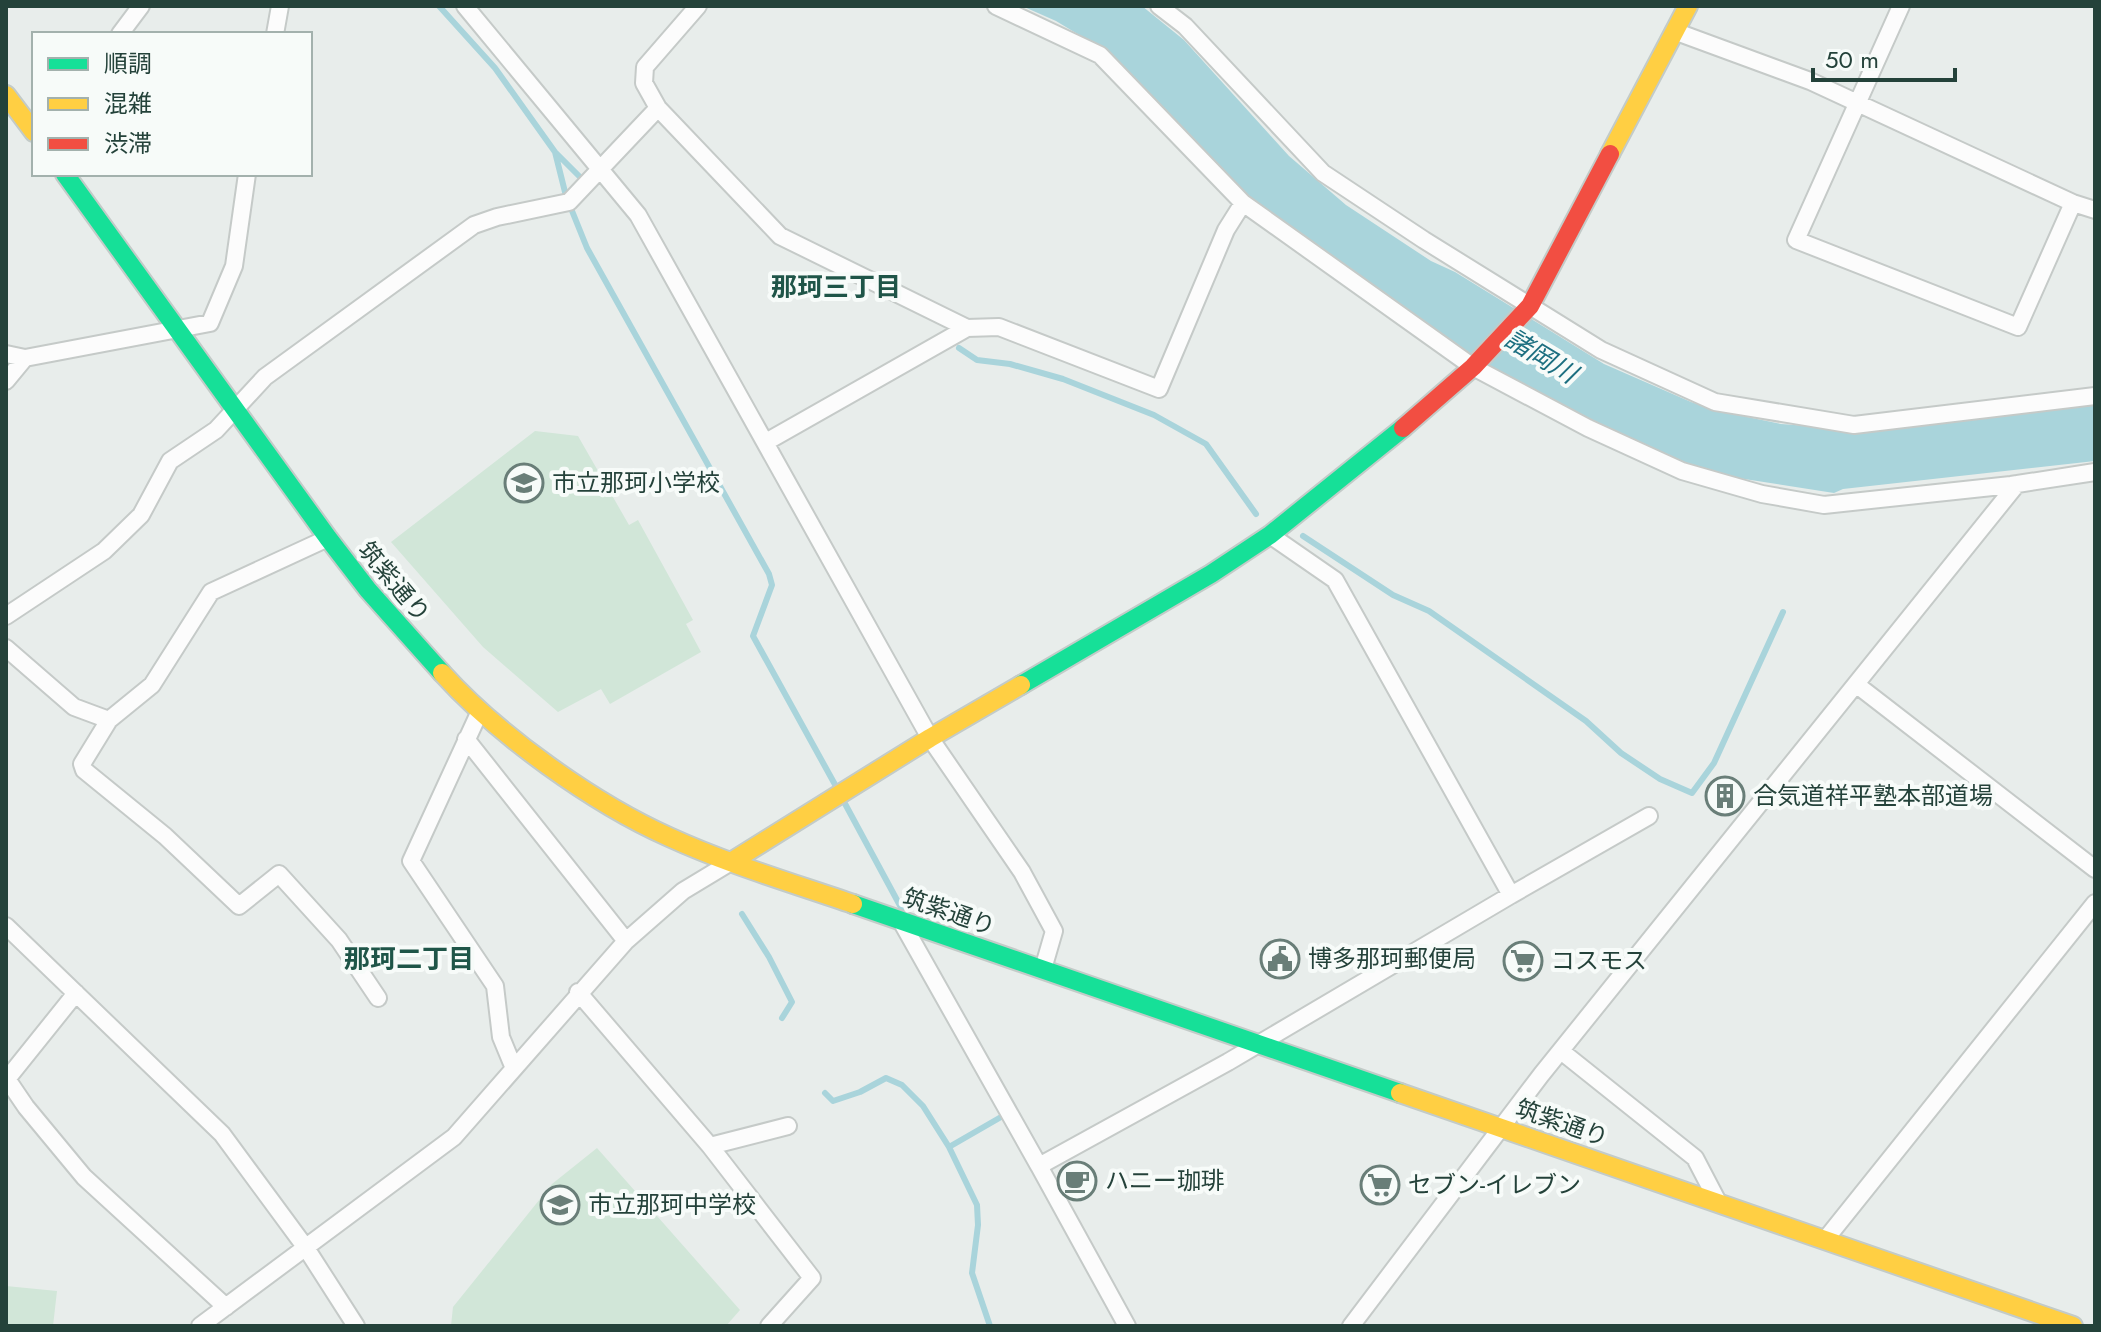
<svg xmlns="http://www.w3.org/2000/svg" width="2101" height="1332" viewBox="0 0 2101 1332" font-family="Jost,'Noto Sans JP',sans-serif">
	<rect width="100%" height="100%" fill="#e8edeb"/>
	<!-- green -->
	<path fill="#d1e6d8" d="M535 431 578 436 629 525 638 520 693 620 686 624 701 652 610 704 601 689 558 712 483 647 391 542Z
		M597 1148 740 1310 726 1326H451L453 1307 552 1184Z
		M6 1286 57 1291 53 1326H6Z"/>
	<!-- water -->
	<path fill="#a9d4db" d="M1022 6H1142L1184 40 1289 156 1346 205 1431 261 1455 272 1604 364 1691 402 1728 413 1781 424 1836 428 2095 402V461L1843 489 1834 493 1725 476 1660 455 1623 442 1495 371 1317 255 1248 198 1141 84 1104 50 1056 21Z"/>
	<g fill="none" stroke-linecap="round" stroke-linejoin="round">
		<!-- stream -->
		<path stroke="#a9d4db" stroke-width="6" d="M439 6 495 68 555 152 582 179
			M555 152 566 196 587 248 769 574 772 585 753 636 838 790
			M959 348 977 360 1010 364 1063 379 1154 415 1206 444 1256 514
			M1303 536 1393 595 1429 611 1586 721 1621 753 1660 779 1692 793 1714 763 1783 612
			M843 800 904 913
			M742 914 769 957 792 1002 782 1018
			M825 1093 833 1101 860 1092 886 1078 902 1085 923 1106 949 1147 977 1205 978 1225 972 1273 990 1326
			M949 1147 1008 1113"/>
		<!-- street casing -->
		<g stroke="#c5cac8" stroke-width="20">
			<path id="street" d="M465 6 638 215 930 738 1022 872 1054 931 1043 969
				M996 6 1100 55 1243 203 1473 367 1588 428 1682 471 1762 494 1824 505 2011 485 2095 472
				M1159 6 1185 26 1323 173 1424 240 1601 350 1715 402 1854 425 2095 396
				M1901 6 1796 240 2018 327 2073 203
				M1674 31 1810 81 2073 203 2095 210
				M120 34 141 6
				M275 34 280 6
				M658 108 780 236 967 328 999 327 1159 389 1226 230 1243 203
				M6 354 25 358 210 323 234 266 247 174
				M6 381 25 358
				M766 442 967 328
				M1270 535 1335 580 1511 895 1649 816
				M328 538 211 592 152 685 109 720 82 764 84 770 165 836 239 906 279 874 339 940 378 998
				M6 616 104 551 141 515 170 461 216 430 265 377 474 225 497 217 569 202 658 108 644 83 645 67 698 6
				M6 648 74 707 109 720
				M1857 685 2095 869
				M480 711 411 861 495 986 501 1037 513 1066
				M466 739 626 941
				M901 921 1039 1166
				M6 926 222 1134 306 1248 356 1326
				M578 992 710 1146 788 1126
				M76 993 7 1079 26 1107 84 1177 226 1307
				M1561 1051 1695 1158 1719 1204
				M710 1146 812 1278 769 1326
				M1825 1240 2095 903
				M200 1326 454 1137 626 941 683 891 731 862
				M1127 1326 1039 1166 1228 1062 1511 895
				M1351 1326 1541 1075 2017 484"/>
		</g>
		<!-- fast casing -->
		<g stroke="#c3cbc8" stroke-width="22">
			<path id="fast" d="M65 174 328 538 368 590 442 673
				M1021 685 1211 574 1270 535 1403 428
				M853 904 1400 1093"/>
		</g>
		<!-- slow casing -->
		<g stroke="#c3cbc8" stroke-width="22">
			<path id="slow" d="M6 95 34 132
				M1610 154 1688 6
				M442 673C498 735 593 803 669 837 728 864 792 883 853 904
				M731 862 930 738 1021 685
				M1400 1093 2073 1326"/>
		</g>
		<!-- jam casing -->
		<g stroke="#c3cbc8" stroke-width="22">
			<path id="jam" d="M1403 428 1473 367 1530 306 1610 154"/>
		</g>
		<!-- street -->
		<use href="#street" stroke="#fcfcfc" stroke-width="16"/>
		<!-- fast -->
		<use href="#fast" stroke="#16e098" stroke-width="18"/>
		<!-- slow -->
		<use href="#slow" stroke="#ffcf43" stroke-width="18"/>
		<!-- jam -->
		<use href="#jam" stroke="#f24e42" stroke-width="18"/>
	</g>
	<!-- icons -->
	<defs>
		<g id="school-ring" transform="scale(2)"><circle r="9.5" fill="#f7fbf9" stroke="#697e78" stroke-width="1.5"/><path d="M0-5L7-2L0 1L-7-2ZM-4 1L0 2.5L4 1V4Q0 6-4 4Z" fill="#697e78"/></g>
		<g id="building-ring" transform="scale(2)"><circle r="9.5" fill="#f7fbf9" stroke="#697e78" stroke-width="1.5"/><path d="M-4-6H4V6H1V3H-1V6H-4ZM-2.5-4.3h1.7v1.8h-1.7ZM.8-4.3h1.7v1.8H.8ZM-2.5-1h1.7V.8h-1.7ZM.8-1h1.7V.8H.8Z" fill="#697e78"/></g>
		<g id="civic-ring" transform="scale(2)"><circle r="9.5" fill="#f7fbf9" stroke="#697e78" stroke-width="1.5"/><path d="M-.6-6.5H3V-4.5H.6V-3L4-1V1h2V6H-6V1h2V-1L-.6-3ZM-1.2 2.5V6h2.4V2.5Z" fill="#697e78"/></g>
		<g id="supermarket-ring" transform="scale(2)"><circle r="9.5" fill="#f7fbf9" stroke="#697e78" stroke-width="1.5"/><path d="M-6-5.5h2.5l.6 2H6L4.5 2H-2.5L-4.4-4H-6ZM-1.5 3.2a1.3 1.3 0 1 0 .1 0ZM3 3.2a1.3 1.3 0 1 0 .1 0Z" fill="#697e78"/></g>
		<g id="cafe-ring" transform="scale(2)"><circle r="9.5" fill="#f7fbf9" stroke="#697e78" stroke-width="1.5"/><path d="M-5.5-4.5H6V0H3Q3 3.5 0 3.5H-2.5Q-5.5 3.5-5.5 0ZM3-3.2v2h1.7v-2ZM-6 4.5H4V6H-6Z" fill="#697e78"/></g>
	</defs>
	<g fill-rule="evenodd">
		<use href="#school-ring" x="524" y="483"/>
		<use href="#building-ring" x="1725" y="796"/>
		<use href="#civic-ring" x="1280" y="959"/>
		<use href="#supermarket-ring" x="1523" y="961"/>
		<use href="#cafe-ring" x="1077" y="1181"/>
		<use href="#supermarket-ring" x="1380" y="1185"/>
		<use href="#school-ring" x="560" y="1205"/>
	</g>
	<g text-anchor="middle" stroke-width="8" stroke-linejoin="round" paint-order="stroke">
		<!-- poi labels -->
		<g font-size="24" fill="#24423a" stroke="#f7fbf9" text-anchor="start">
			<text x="552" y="491">市立那珂小学校</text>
			<text x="1753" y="804">合気道祥平塾本部道場</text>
			<text x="1308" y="967">博多那珂郵便局</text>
			<text x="1551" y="969">コスモス</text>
			<text x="1105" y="1189">ハニー珈琲</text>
			<text x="1408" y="1193">セブン-イレブン</text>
			<text x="588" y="1213">市立那珂中学校</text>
		</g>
		<!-- street labels -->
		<g font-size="24" fill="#24423a" stroke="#f7fbf9">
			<text transform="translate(394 582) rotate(50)" y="8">筑紫通り</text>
			<text transform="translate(949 912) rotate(19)" y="8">筑紫通り</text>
			<text transform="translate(1562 1123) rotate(19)" y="8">筑紫通り</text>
		</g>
		<!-- neighbourhood labels -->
		<g font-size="26" font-weight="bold" fill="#1f5548" stroke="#f7fbf9">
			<text x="836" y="296">那珂三丁目</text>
			<text x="409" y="968">那珂二丁目</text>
		</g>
		<!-- water labels -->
		<g font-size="26" font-style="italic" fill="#1c6f80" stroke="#f7fbf9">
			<text transform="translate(1541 356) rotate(31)" y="9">諸岡川</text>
		</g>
	</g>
	<!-- border -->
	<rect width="2101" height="1332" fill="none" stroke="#24423a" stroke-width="16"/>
	<!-- legend -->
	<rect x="32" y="32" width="280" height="144" fill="#f7fbf9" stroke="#a3b1ad" stroke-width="2"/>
	<rect x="48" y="58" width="40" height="12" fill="#16e098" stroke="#a3b1ad" stroke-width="2"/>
	<text x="104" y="72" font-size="24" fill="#24423a">順調</text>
	<rect x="48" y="98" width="40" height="12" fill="#ffcf43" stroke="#a3b1ad" stroke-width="2"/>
	<text x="104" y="112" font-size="24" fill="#24423a">混雑</text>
	<rect x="48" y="138" width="40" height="12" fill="#f24e42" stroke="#a3b1ad" stroke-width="2"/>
	<text x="104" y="152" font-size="24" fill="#24423a">渋滞</text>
	<!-- scale -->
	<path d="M1813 68v12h142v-12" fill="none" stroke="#24423a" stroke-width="4"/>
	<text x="1825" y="68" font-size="24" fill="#24423a" stroke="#f7fbf9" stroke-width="6" paint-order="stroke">50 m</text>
</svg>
